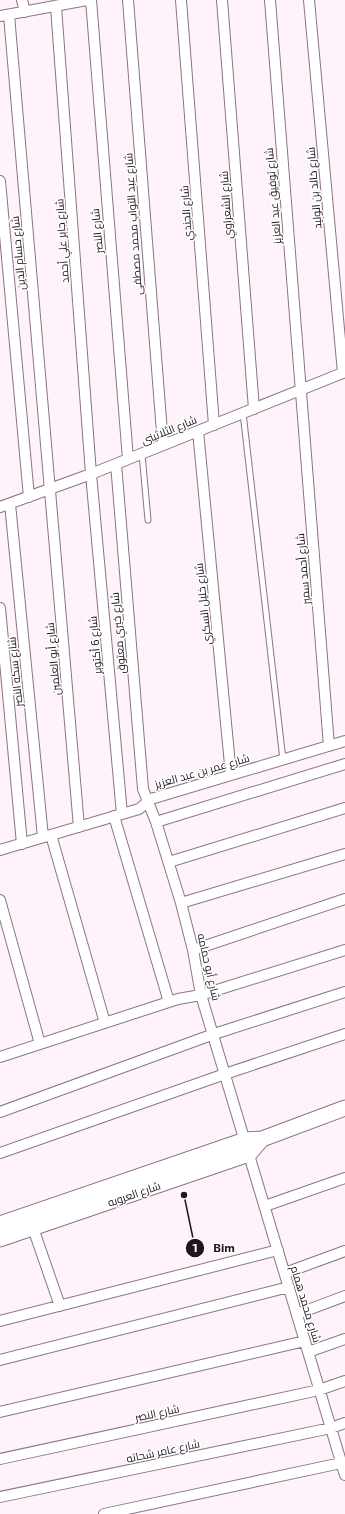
<svg xmlns="http://www.w3.org/2000/svg" width="345" height="1514" viewBox="0 0 345 1514" font-family="'Exo 2',Cairo,sans-serif">
	<rect width="100%" height="100%" fill="#fef2fb"/>
	<g fill="none" stroke-linecap="round" stroke-linejoin="round">
		<!-- lane casing -->
		<g stroke="#8c7488" stroke-width="7">
			<path id="lane" d="M243 413 283 760
				M142 454 148 520"/>
		</g>
		<!-- street casing -->
		<g stroke="#8c7488" stroke-width="12">
			<path id="street" d="M22 0 25 12
				M91 0 128 459
				M128 0 163 445
				M181 0 214 425
				M222 0 254 409
				M270 0 329 746
				M309 0 343 373
				M56 7 91 474 122 814
				M9 15 79 827
				M0 16 87 0
				M0 181 29 497
				M198 431 231 775
				M116 464 143 789 156 822 181 903 193 950 201 995 345 1475
				M10 504 43 837
				M0 507 91 474 345 372
				M0 608 22 844
				M114 816 169 1002
				M156 822 345 764
				M51 835 105 1023
				M0 850 139 809 151 799 345 741
				M169 862 345 808
				M0 900 40 1044
				M181 903 345 854
				M193 950 345 899
				M0 1057 178 999 201 995 345 950
				M0 1112 214 1034 345 992
				M0 1153 225 1074 345 1034
				M265 1206 345 1178
				M33 1228 60 1306
				M285 1273 345 1251
				M297 1314 345 1296
				M0 1321 278 1250
				M308 1352 345 1339
				M0 1360 289 1287
				M0 1412 305 1341
				M0 1459 319 1390 345 1381
				M0 1497 331 1428 345 1423
				M104 1514 341 1463"/>
		</g>
		<!-- secondary casing -->
		<g stroke="#8c7488" stroke-width="17">
			<path id="secondary" d="M0 1224 245 1140 262 1139 345 1108
				M0 1239 249 1154 262 1139"/>
		</g>
		<!-- lane -->
		<use href="#lane" stroke="#fff" stroke-width="5"/>
		<!-- street -->
		<use href="#street" stroke="#fff" stroke-width="10"/>
		<!-- secondary -->
		<use href="#secondary" stroke="#fff" stroke-width="15"/>
	</g>
	<g text-anchor="middle" stroke-width="3" stroke-linejoin="round" paint-order="stroke">
		<!-- street labels -->
		<g font-size="11" fill="#1e151d" stroke="#fff">
			<text transform="translate(314 188) rotate(-95)" y="4">شارع خالد بن الوليد</text>
			<text transform="translate(273 196) rotate(-95)" y="4">شارع توفيق عبد العزيز</text>
			<text transform="translate(226 205) rotate(-94)" y="4">شارع الشعراوي</text>
			<text transform="translate(186 213) rotate(-94)" y="4">شارع الجندي</text>
			<text transform="translate(133 224) rotate(-94)" y="4">شارع عبد التواب محمد مصطفى</text>
			<text transform="translate(97 231) rotate(-95)" y="4">شارع النصر</text>
			<text transform="translate(62 241) rotate(-94)" y="4">شارع جابر علي أحمد</text>
			<text transform="translate(18 253) rotate(-95)" y="4">شارع حسام الدين</text>
			<text transform="translate(169 430) rotate(-22)" y="4">شارع الثلاثينى</text>
			<text transform="translate(303 569) rotate(-95)" y="4">شارع أحمد سمير</text>
			<text transform="translate(203 604) rotate(-96)" y="4">شارع خليل السكري</text>
			<text transform="translate(118 633) rotate(-95)" y="4">شارع خيري معتوق</text>
			<text transform="translate(95 645) rotate(-95)" y="4">شارع 6 أكتوبر</text>
			<text transform="translate(53 659) rotate(-95)" y="4">شارع أبو العلمين</text>
			<text transform="translate(15 672) rotate(-96)" y="4">شارع سكه النصر</text>
			<text transform="translate(202 771) rotate(-16)" y="4">شارع عمر بن عبد العزيز</text>
			<text transform="translate(209 967) rotate(77)" y="4">شارع أبو حمامه</text>
			<text transform="translate(134 1194) rotate(-19)" y="4">شارع العروبه</text>
			<text transform="translate(306 1304) rotate(73)" y="4">شارع محمد همام</text>
			<text transform="translate(157 1413) rotate(-12)" y="4">شارع النصر</text>
			<text transform="translate(163 1451) rotate(-12)" y="4">شارع عامر شحاته</text>
		</g>
	</g>
	<!-- callouts -->
	<path fill="none" stroke="#1e151d" stroke-width="1.5" d="M184 1195L195 1248"/>
	<g fill="#1e151d" stroke="#fff" stroke-width="1.5">
		<circle cx="184" cy="1195" r="4"/>
		<circle cx="195" cy="1248" r="10"/>
	</g>
	<g font-size="12" text-anchor="middle" font-weight="bold" fill="#fff">
		<text x="195" y="1252">1</text>
	</g>
	<g font-size="12" text-anchor="middle" font-weight="bold" fill="#1e151d" stroke="#fff" stroke-width="3" stroke-linejoin="round" paint-order="stroke">
		<text x="224" y="1252">Bim</text>
	</g>
</svg>
